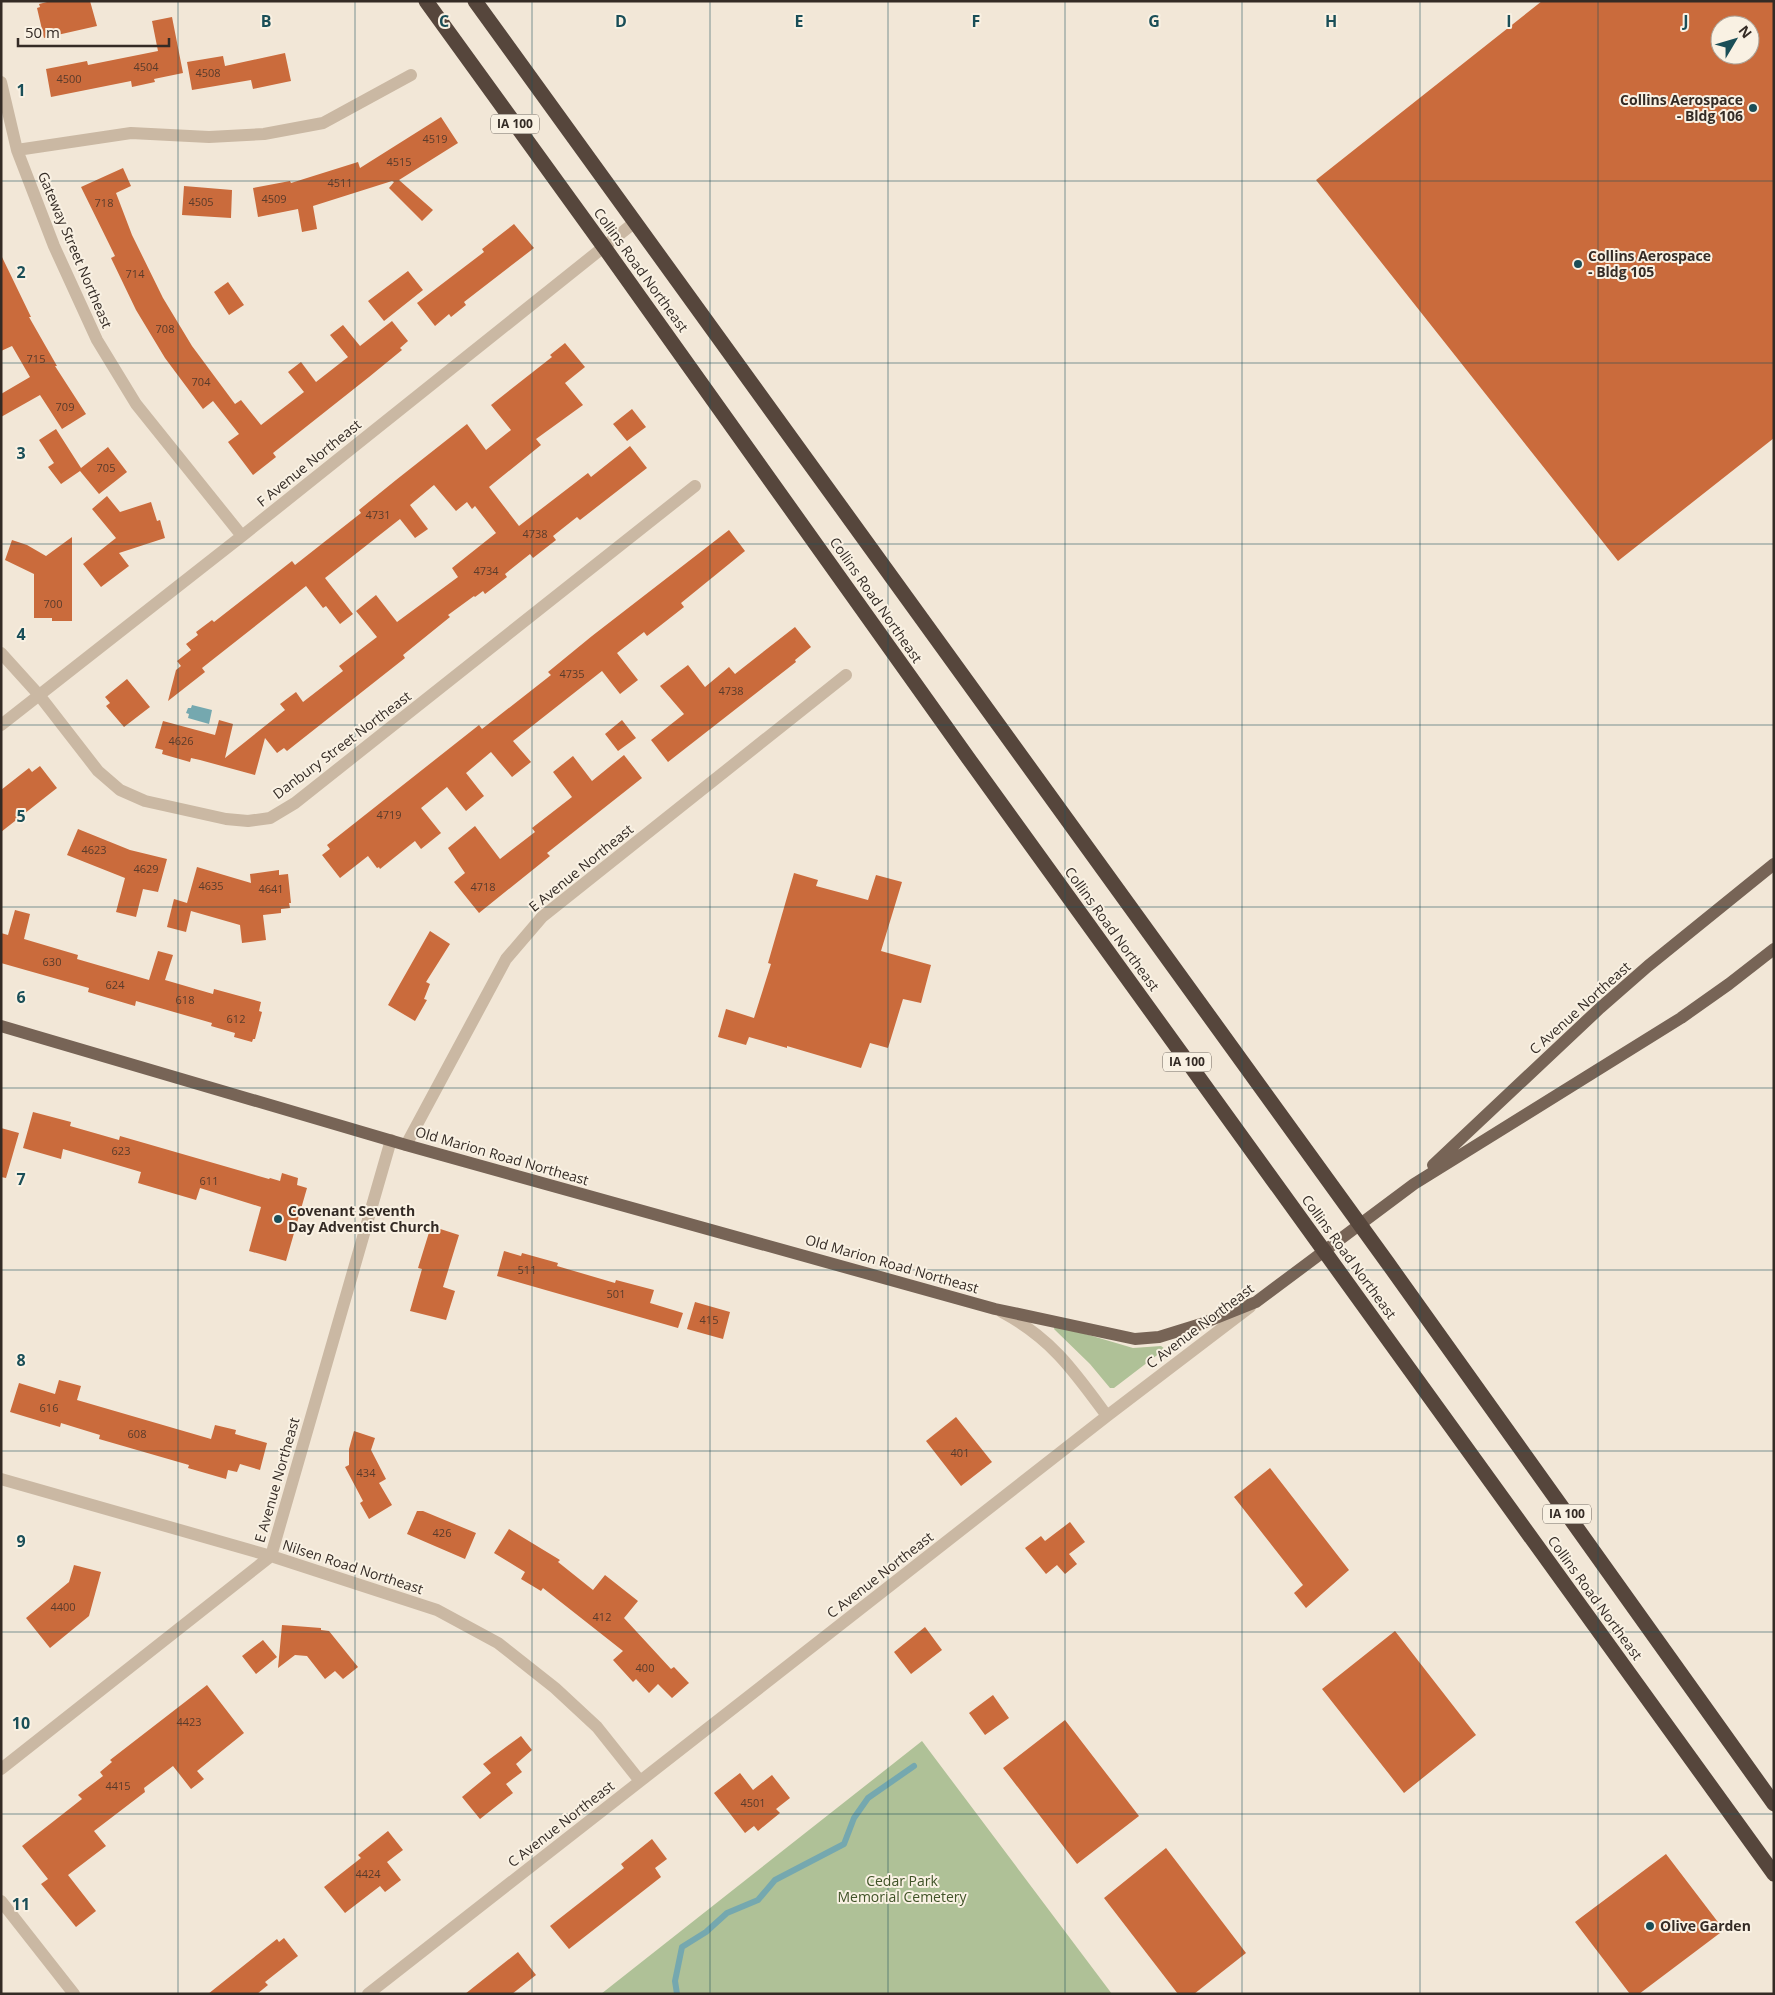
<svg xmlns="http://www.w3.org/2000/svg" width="1775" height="1995" viewBox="0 0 1775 1995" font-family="'Open Sans',sans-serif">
	<rect width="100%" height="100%" fill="#f2e7d7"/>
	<!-- green -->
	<path fill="#afc197" d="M1055 1325 1133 1348 1161 1346 1165 1349 1114 1388H1110L1090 1364 1054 1329Z
		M922 1741 1112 1994H601Z"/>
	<!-- water -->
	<path fill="#75a8af" d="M192 705 212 710 209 724 188 718 189 714 186 713 188 708H191Z"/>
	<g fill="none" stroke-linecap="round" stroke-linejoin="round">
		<!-- stream -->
		<path stroke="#75a8af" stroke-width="6" d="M677 1994 675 1981 682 1947 706 1932 727 1913 758 1900 775 1880 844 1844 854 1818 868 1798 914 1766"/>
	</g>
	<!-- building -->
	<path fill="#ca6b3c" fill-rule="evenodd" d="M51 1H90L97 26 44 38 37 8 40 7 39 4Z
		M1542 1H1774V438L1618 561 1316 180ZM1720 25H1750V55H1720Z
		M172 17 183 73 154 79 155 82 132 87 131 81 51 97 46 69 87 61 88 65 158 51 152 21Z
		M285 53 291 81 253 89 251 80 192 90 187 62 223 56 225 66Z
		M441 117 458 143 399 180 433 210 422 221 389 188 394 182 392 181 313 206 317 229 302 232 298 209 258 217 253 188 290 181 291 183 358 162 360 168Z
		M123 168 131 186 116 193 132 235 163 298 192 346 235 404 241 400 261 425 304 392 288 372 301 362 316 382 348 357 330 335 343 325 360 346 392 321 408 341 400 348 402 350 369 377 273 453 276 457 253 475 228 442 239 434 213 401 203 409 165 358 136 310 111 258 115 256 81 187Z
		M184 186 232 190 231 218 182 215Z
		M514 224 534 248 464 302 466 305 451 317 449 314 435 326 417 303 484 252 482 249Z
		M1 255 31 317H29L57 366H55L86 414 62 429 40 395 1 417V394L30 377 12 346 1 351Z
		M408 271 423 290 384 321 368 301Z
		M228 282 244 305 229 315 214 292Z
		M565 343 585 367 565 383 583 405 536 439 541 445 489 487 519 526 588 473 591 477 630 446 647 468 580 520 577 517 553 536 556 540 533 558 530 554 505 574 507 577 485 594 483 591 475 597 474 596 448 615 450 617 403 655 405 658 287 751 284 748 277 753 265 738 255 775 200 760 191 758 190 762 162 754 163 750 155 748 163 721 215 735 219 720 233 724 225 758 285 710 280 704 296 692 303 702 343 671 339 666 377 637 356 611 376 595 397 622 458 577 452 568 496 533 475 506 472 509 467 502 456 511 434 485 410 505 428 529 415 538 400 519 325 578 353 614 340 624 326 606 323 608 306 586 202 668 205 672 168 701 176 670 181 666 177 661 191 650 186 644 198 635 196 632 212 620 214 622 292 561 295 565 361 513 359 510 396 480 467 424 486 450 511 430 491 405 552 357 550 355Z
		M632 409 646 427 627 441 613 424Z
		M56 429 81 468 108 447 127 472 99 494 80 471 61 484 48 467 54 463 39 440Z
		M107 496 120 512 151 502 157 521 160 520 165 538 119 553 129 566 101 587 83 564 116 538 92 509Z
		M729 530 745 551 681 603 684 607 647 636 644 632 617 653 638 680 620 694 602 671 513 741 531 762 512 777 491 752 466 773 484 796 466 811 447 787 421 808 441 833 421 849 415 841 380 869 379 867 377 868 368 856 340 878 322 855 330 849 327 845 479 725 482 729 551 675 548 672 592 636Z
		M72 537V621H52V618H34V574L5 560 12 540 27 545 46 556Z
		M795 627 811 647 795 660 796 662 668 762 651 740 684 714 660 686 688 665 705 687 729 667 735 674Z
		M127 679 150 707 124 727 106 706 110 703 105 697Z
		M622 720 636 738 618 751 605 734Z
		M624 755 642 778 547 853 550 856 479 913 454 882 465 873 448 848 475 826 500 859 535 832 532 828 572 797 553 772 573 756 592 781Z
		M40 766 57 788 1 832V790L29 768 32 772Z
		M78 829 130 850 167 859 158 892 143 889 136 917 116 912 125 878 67 855Z
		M197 867 251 883 250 874 279 870V875L288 874 291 903H289L290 908 281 909V913L263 915 266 940 242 943 240 925 191 911 186 932 167 927 174 899 187 903Z
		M794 873 818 880 816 886 868 900 876 875 902 882 881 951 931 965 921 1003 903 999 888 1048 870 1043 861 1068 787 1046V1048L749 1037 746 1045 718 1037 726 1009 754 1018 771 964 768 963Z
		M15 910 30 914 24 939 78 955 77 959 149 980 158 951 173 955 165 980 213 994 214 989 261 1002 259 1011 262 1012 255 1039H253L252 1042 234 1037 235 1033 211 1026 212 1023 136 1001 135 1006 88 992 89 988 1 963V933L8 935Z
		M430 931 450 944 426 982 430 984 424 999 427 1000 415 1021 388 1005Z
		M33 1112 71 1122 70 1126 119 1140 120 1136 269 1179 270 1178 280 1181 282 1173 298 1178 297 1185 307 1188 286 1261 249 1251 261 1207 200 1188 196 1200 138 1183 141 1172 63 1149 61 1159 23 1148Z
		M1 1128 19 1133 6 1178 1 1177Z
		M431 1226 459 1235 443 1287 455 1291 446 1320 410 1311 422 1269 418 1268Z
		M504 1251 521 1256 522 1253 558 1263 557 1266 615 1283 616 1280 654 1290 650 1303 683 1313 678 1328 497 1276Z
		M695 1302 730 1312 723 1339 687 1329Z
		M59 1380 81 1386 77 1400 211 1439 215 1425 236 1430 235 1434 267 1443 260 1470 240 1464 237 1472 228 1470 226 1479 188 1468 189 1465 99 1439 100 1435 61 1423 60 1427 10 1412 19 1383 55 1394Z
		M956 1417 992 1462 961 1486 926 1441Z
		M354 1431 375 1438 371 1450 386 1479 379 1483 392 1505 369 1519 360 1503 363 1501 345 1467 349 1465V1449Z
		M1270 1468 1349 1570 1306 1608 1294 1593 1303 1585 1234 1497Z
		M417 1511H423L476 1533 465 1559 407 1534Z
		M1070 1522 1085 1542 1069 1554 1077 1564 1065 1574 1057 1565 1046 1574 1025 1548 1041 1536 1045 1541Z
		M509 1529 560 1560 558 1562 593 1590 605 1575 638 1601 624 1618 671 1669 674 1667 689 1683 672 1698 658 1684 649 1693 636 1679 633 1682 613 1660 623 1651 543 1588 541 1591 521 1579 525 1572 494 1553Z
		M74 1565 101 1572 89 1616 50 1648 26 1618 69 1582Z
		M282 1625 321 1628V1630L329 1631 358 1667 343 1679 335 1671 325 1679 307 1656 295 1655 278 1668Z
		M925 1627 942 1650 911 1674 894 1652Z
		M1395 1631 1476 1735 1404 1793 1322 1689Z
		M263 1640 277 1657 256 1674 242 1656Z
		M207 1685 244 1733 197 1771 204 1779 191 1789 173 1766 144 1788 145 1792 94 1831 106 1846 68 1875 96 1911 76 1927 41 1884 48 1879 22 1846 82 1799 78 1795 103 1776 100 1772 112 1762 110 1760Z
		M993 1695 1009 1718 985 1735 969 1713Z
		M1065 1720 1139 1816 1077 1864 1003 1768Z
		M521 1736 532 1750 516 1764 522 1772 506 1784 513 1793 480 1819 462 1797 491 1773 483 1764Z
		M740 1773 753 1790 772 1775 790 1798 776 1809 780 1813 758 1831 754 1826 745 1833 714 1793Z
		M388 1831 403 1850 387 1862 401 1880 385 1892 380 1886 345 1913 324 1887 361 1858 358 1855Z
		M652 1839 667 1859 655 1868 661 1877 569 1949 550 1926 624 1868 621 1864Z
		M1166 1848 1246 1953 1194 1994H1178L1104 1898Z
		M1666 1854 1724 1930 1639 1994H1630L1575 1922Z
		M284 1938 298 1956 265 1982 268 1985 257 1994H208L277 1939 279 1942Z
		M518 1952 536 1975 512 1994H465Z"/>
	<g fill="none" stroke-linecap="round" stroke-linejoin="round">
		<!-- minor -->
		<path stroke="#cab8a3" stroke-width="12" d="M1 82 17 150 54 246 97 340 136 404 242 536
			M17 150 131 133 209 137 264 134 323 123 411 75
			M1 653 39 695 98 771 120 790 145 801 226 819 248 821 270 818 295 803 695 486
			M1 725 242 536 635 222
			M406 1145 506 959 542 917 846 675
			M1002 1312C1052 1339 1074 1371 1107 1416
			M1 1479 271 1556 437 1610 498 1643 555 1688 597 1727 640 1781
			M1 1769 271 1556 391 1140
			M1 1901 74 1994
			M368 1994 1107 1416 1250 1307"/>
		<!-- major -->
		<path stroke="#776456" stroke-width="12" d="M1 1026 406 1145 995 1309 1135 1339 1159 1337 1201 1324 1256 1302 1414 1184 1681 1018 1729 984 1774 949
			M1433 1165 1600 1008 1648 966 1774 864"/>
		<!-- highway -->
		<path stroke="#56463c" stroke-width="15" d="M426 1 604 247 971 762 1774 1874
			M475 1 1387 1262 1774 1804"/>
	</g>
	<!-- grid -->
	<path fill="none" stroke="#1a4e57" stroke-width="1" stroke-opacity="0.55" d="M178 1V1994M355 1V1994M532 1V1994M710 1V1994M888 1V1994M1065 1V1994M1242 1V1994M1420 1V1994M1598 1V1994M1 181H1774M1 363H1774M1 544H1774M1 725H1774M1 907H1774M1 1088H1774M1 1270H1774M1 1451H1774M1 1632H1774M1 1814H1774"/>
	<!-- markers -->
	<g fill="#1a4e57" stroke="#f9f1e3" stroke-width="2">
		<circle cx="1753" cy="108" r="5"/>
		<circle cx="1578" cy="264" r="5"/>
		<circle cx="278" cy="1219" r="5"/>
		<circle cx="1650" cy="1926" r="5"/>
	</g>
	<g text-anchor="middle" stroke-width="4" stroke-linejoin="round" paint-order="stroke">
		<!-- number labels -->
		<g font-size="11" fill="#5a3b2b">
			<text x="146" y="71">4504</text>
			<text x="208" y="77">4508</text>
			<text x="69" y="83">4500</text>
			<text x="435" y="143">4519</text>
			<text x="399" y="166">4515</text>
			<text x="340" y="187">4511</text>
			<text x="274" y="203">4509</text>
			<text x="201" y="206">4505</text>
			<text x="104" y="207">718</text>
			<text x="135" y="278">714</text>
			<text x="165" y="333">708</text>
			<text x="36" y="363">715</text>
			<text x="201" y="386">704</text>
			<text x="65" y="411">709</text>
			<text x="106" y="472">705</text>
			<text x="378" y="519">4731</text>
			<text x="535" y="538">4738</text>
			<text x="486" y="575">4734</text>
			<text x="53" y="608">700</text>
			<text x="572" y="678">4735</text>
			<text x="731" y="695">4738</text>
			<text x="181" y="745">4626</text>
			<text x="389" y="819">4719</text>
			<text x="94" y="854">4623</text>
			<text x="146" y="873">4629</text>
			<text x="211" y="890">4635</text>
			<text x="483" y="891">4718</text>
			<text x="271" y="893">4641</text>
			<text x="52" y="966">630</text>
			<text x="115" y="989">624</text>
			<text x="185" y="1004">618</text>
			<text x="236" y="1023">612</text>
			<text x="121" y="1155">623</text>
			<text x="209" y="1185">611</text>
			<text x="527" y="1274">511</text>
			<text x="616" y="1298">501</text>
			<text x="709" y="1324">415</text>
			<text x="49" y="1412">616</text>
			<text x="137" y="1438">608</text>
			<text x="960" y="1457">401</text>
			<text x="366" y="1477">434</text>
			<text x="442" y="1537">426</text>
			<text x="63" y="1611">4400</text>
			<text x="602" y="1621">412</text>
			<text x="645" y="1672">400</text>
			<text x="189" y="1726">4423</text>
			<text x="118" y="1790">4415</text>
			<text x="753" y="1807">4501</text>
			<text x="368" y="1878">4424</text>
		</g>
		<!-- shield labels -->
		<g fill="#f9f1e3" stroke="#6f665e" stroke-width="1">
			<rect x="491" y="114.5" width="48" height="19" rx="4"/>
			<rect x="1163" y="1052.5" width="48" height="19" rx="4"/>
			<rect x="1543" y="1504.5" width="48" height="19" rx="4"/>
		</g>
		<g font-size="12" font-weight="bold" fill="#342b25">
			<text x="515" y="128">IA 100</text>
			<text x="1187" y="1066">IA 100</text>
			<text x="1567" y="1518">IA 100</text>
		</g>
		<!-- poi labels -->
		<g font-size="14" font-weight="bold" fill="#342b25" stroke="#f9f1e3" text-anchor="start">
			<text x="1743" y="105" text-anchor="end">Collins Aerospace<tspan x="1743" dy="16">- Bldg 106</tspan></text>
			<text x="1588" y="261">Collins Aerospace<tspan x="1588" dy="16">- Bldg 105</tspan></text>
			<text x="288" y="1216">Covenant Seventh<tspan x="288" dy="16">Day Adventist Church</tspan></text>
			<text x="1660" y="1931">Olive Garden</text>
		</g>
		<!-- street labels -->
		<g font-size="14" fill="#342b25" stroke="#f9f1e3">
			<text transform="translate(75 250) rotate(67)" y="5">Gateway Street Northeast</text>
			<text transform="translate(641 270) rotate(54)" y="5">Collins Road Northeast</text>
			<text transform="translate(309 463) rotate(-39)" y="5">F Avenue Northeast</text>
			<text transform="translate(876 600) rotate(55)" y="5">Collins Road Northeast</text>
			<text transform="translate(342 745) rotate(-37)" y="5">Danbury Street Northeast</text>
			<text transform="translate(581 868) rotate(-39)" y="5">E Avenue Northeast</text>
			<text transform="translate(1112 929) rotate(54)" y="5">Collins Road Northeast</text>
			<text transform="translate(1580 1008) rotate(-42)" y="5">C Avenue Northeast</text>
			<text transform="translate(502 1156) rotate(16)" y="5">Old Marion Road Northeast</text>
			<text transform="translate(1349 1257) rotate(54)" y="5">Collins Road Northeast</text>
			<text transform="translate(892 1264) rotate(16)" y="5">Old Marion Road Northeast</text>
			<text transform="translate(1200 1326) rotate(-37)" y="5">C Avenue Northeast</text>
			<text transform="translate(277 1480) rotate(-74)" y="5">E Avenue Northeast</text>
			<text transform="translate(353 1567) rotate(18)" y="5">Nilsen Road Northeast</text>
			<text transform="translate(880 1575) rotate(-38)" y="5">C Avenue Northeast</text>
			<text transform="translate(1595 1598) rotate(54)" y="5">Collins Road Northeast</text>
			<text transform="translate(561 1824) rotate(-38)" y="5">C Avenue Northeast</text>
		</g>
		<!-- park labels -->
		<g font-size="14" fill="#405328" stroke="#f9f1e3">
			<text x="902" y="1886">Cedar Park<tspan x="902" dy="16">Memorial Cemetery</tspan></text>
		</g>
	</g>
	<g font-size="16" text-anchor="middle" font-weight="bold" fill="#1a4e57" stroke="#f9f1e3" stroke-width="4" stroke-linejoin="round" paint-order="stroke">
		<text x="266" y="27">B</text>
		<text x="444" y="27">C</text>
		<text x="621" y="27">D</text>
		<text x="799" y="27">E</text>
		<text x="976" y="27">F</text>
		<text x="1154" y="27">G</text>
		<text x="1331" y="27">H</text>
		<text x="1509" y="27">I</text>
		<text x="1686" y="27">J</text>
		<text x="21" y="96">1</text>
		<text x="21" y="278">2</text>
		<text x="21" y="459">3</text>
		<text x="21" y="640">4</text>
		<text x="21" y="822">5</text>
		<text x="21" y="1003">6</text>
		<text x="21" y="1185">7</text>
		<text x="21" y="1366">8</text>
		<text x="21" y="1547">9</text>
		<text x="21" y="1729">10</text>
		<text x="21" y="1910">11</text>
	</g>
	<!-- border -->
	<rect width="1775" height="1995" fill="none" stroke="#342b25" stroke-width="5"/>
	<!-- north arrow -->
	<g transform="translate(1735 40) rotate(52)"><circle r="24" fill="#f9f1e3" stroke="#aaa297"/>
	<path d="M0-4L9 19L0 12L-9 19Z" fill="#1a4e57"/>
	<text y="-8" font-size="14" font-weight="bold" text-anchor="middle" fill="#342b25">N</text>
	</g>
	<!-- scale -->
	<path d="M18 38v8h151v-8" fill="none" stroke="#342b25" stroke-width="2.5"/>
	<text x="25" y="38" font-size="15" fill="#342b25" stroke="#f9f1e3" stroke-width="4" paint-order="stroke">50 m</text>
</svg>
